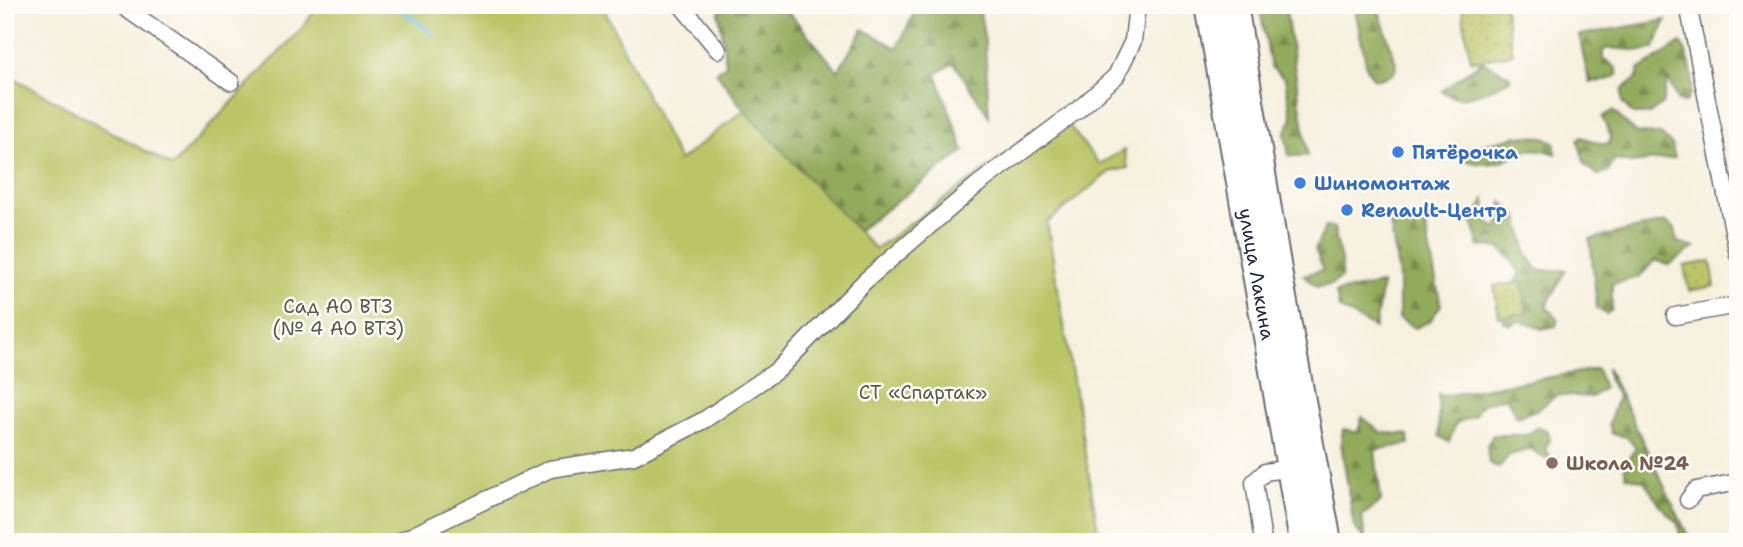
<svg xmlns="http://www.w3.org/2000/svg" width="1743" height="547" viewBox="0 0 1743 547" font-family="'Shantell Sans',sans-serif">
	<defs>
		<pattern id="forest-firs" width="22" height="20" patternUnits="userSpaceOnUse" patternTransform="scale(1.75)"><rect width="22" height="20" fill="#92aa5b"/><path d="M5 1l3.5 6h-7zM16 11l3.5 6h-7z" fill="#778a4c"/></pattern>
		<pattern id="park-dots" width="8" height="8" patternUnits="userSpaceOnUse" patternTransform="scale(1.75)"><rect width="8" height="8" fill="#b9c566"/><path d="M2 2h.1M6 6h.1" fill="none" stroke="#9fa959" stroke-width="1.8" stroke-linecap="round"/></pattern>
	</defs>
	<rect width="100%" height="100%" fill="#fdfcf7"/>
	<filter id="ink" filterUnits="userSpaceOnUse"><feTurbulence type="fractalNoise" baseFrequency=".0143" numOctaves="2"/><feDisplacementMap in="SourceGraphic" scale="14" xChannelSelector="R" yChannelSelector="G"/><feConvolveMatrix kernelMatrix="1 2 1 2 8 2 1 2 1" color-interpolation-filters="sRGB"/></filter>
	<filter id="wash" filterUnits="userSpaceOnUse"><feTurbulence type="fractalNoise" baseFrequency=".00686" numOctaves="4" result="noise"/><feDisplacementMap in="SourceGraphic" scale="28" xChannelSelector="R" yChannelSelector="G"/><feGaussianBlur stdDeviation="1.57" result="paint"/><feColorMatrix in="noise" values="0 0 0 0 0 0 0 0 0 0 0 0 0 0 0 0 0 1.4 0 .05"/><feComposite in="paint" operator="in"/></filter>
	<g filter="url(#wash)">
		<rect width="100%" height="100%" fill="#f6f0de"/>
		<!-- forest -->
		<path fill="url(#forest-firs)" stroke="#5a664b" stroke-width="2" d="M729 5H776L792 16 838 71 863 29 897 48 918 5H979L985 43 989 116 954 63 936 74 964 151 841 243 716 72 726 65 719 12Z
			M1259 5H1285L1308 156H1289L1285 133 1292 120 1285 79 1271 67Z
			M1354 5H1377L1397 66 1393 74 1380 79 1373 78 1367 68Z
			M1666 20 1654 48 1645 51 1608 48 1603 51V58L1616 68 1618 75 1605 81 1589 82 1579 35Z
			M1681 43C1691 59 1697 87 1686 102L1678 101 1668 79 1662 105 1649 114H1633L1622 102V90L1637 78 1639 70Z
			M1482 61 1510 76V80C1491 89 1460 107 1442 91Z
			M1613 111 1636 133 1661 134 1671 144 1675 158 1630 163 1614 159 1609 171 1598 175 1585 165 1578 141 1581 137 1602 144H1609L1611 137 1602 117Z
			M1517 136 1544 137 1554 142 1556 154C1518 140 1517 163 1485 164 1477 164 1469 161 1462 160L1460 151Z
			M1485 199 1487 221 1495 228 1499 224 1502 202 1518 216 1527 254 1538 270H1566L1546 307 1558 319 1556 326 1542 329 1520 321 1511 325 1503 322 1510 294 1520 273C1508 255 1503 243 1479 247L1472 220Z
			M1423 215 1441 305 1430 321 1415 328 1399 318V277L1390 222Z
			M1665 222 1675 228 1677 242 1695 247 1669 265 1655 260 1639 277 1612 284V310L1606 314 1597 308 1590 239Z
			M1326 226 1334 228 1342 266 1341 278 1331 285 1317 287 1304 275 1323 270 1315 249Z
			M1382 284 1375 328 1339 308 1336 292Z
			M1607 367 1691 542H1681L1678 524 1660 505 1644 481 1626 476 1624 465 1636 448 1627 437 1612 434 1609 424 1618 396 1608 379Z
			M1597 369 1604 388 1592 397 1557 395 1538 409 1517 417 1506 397 1482 404 1474 416 1456 423 1449 442 1439 436 1438 394 1442 396Z
			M1362 417 1380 432 1408 435 1409 444 1375 450 1381 501 1362 516 1365 539 1354 527 1341 443 1343 429 1358 432Z
			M1539 427 1548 431 1550 440 1545 449 1552 458 1545 459 1532 449 1509 455 1499 468 1489 463 1487 445 1493 435H1526Z"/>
		<!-- park -->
		<path fill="url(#park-dots)" stroke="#6e7450" stroke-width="2" d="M1461 5H1504L1513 54 1471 61Z
			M1711 261 1715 286 1689 291 1684 266Z
			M1522 282 1527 313 1499 317 1494 286Z"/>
		<!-- garden -->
		<path fill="#b9c566" stroke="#6e7450" stroke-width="2" d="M318 5H602L679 161 744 110 875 249 1061 115 1099 164 1124 150 1128 168 1109 172 1047 223 1100 542H5V73L172 166 304 26Z"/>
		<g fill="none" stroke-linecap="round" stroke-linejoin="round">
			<!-- stream -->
			<path stroke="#72bceb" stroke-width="3.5" d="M395 5 433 34"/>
		</g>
	</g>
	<g filter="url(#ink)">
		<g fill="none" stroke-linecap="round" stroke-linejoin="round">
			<!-- street casing -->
			<g stroke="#6c6a74" stroke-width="19">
				<path id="street" d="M121 5 231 82
					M681 5 718 50
					M1688 5 1738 255
					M1675 316 1738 305
					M1688 500 1696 490 1738 482
					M399 542 550 469 634 456 704 420 779 369 865 281 977 185 1079 109 1116 76 1133 41 1137 5
					M1263 542 1254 482 1265 472 1290 468"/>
			</g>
			<!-- highway casing -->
			<g stroke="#6c6a74" stroke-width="32">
				<g id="highway">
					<path id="s1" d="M1210 5 1304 542"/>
					<path d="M1233 5 1278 276 1327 542"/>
				</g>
			</g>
			<!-- street -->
			<use href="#street" stroke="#fff" stroke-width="16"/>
			<!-- highway -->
			<use href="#highway" stroke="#fff" stroke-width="28"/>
		</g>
	</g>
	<!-- markers -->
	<g fill="#3f7fe0" stroke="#fdfcf7" stroke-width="2.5">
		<circle cx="1398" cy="152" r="7"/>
		<circle cx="1300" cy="183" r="7"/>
		<circle cx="1347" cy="210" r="7"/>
	</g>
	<circle fill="#8d6e63" stroke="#fdfcf7" stroke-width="2.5" cx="1552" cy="463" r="7"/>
	<g text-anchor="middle" stroke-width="5" stroke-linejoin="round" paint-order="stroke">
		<!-- shop labels -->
		<g font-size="19" font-weight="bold" fill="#366cbe" stroke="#fdfcf7" text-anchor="start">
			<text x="1412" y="159">Пятёрочка</text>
			<text x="1314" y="190">Шиномонтаж</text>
			<text x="1361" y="217">Renault-Центр</text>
		</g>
		<!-- street labels -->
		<g font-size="19" fill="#22223b" stroke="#fdfcf7">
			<text dy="7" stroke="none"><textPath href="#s1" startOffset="273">улица Лакина</textPath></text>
		</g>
		<!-- park labels -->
		<g font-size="19" fill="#575b4a" stroke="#fdfcf7">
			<text x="338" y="313">Сад АО ВТЗ<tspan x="338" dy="22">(№ 4 АО ВТЗ)</tspan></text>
			<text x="923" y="399">СТ «Спартак»</text>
		</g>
		<!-- education labels -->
		<g font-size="19" font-weight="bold" fill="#785e54" stroke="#fdfcf7" text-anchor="start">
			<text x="1566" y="470">Школа №24</text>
		</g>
	</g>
	<!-- margin -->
	<rect width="1743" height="547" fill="none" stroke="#fdfcf7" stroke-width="28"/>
</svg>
